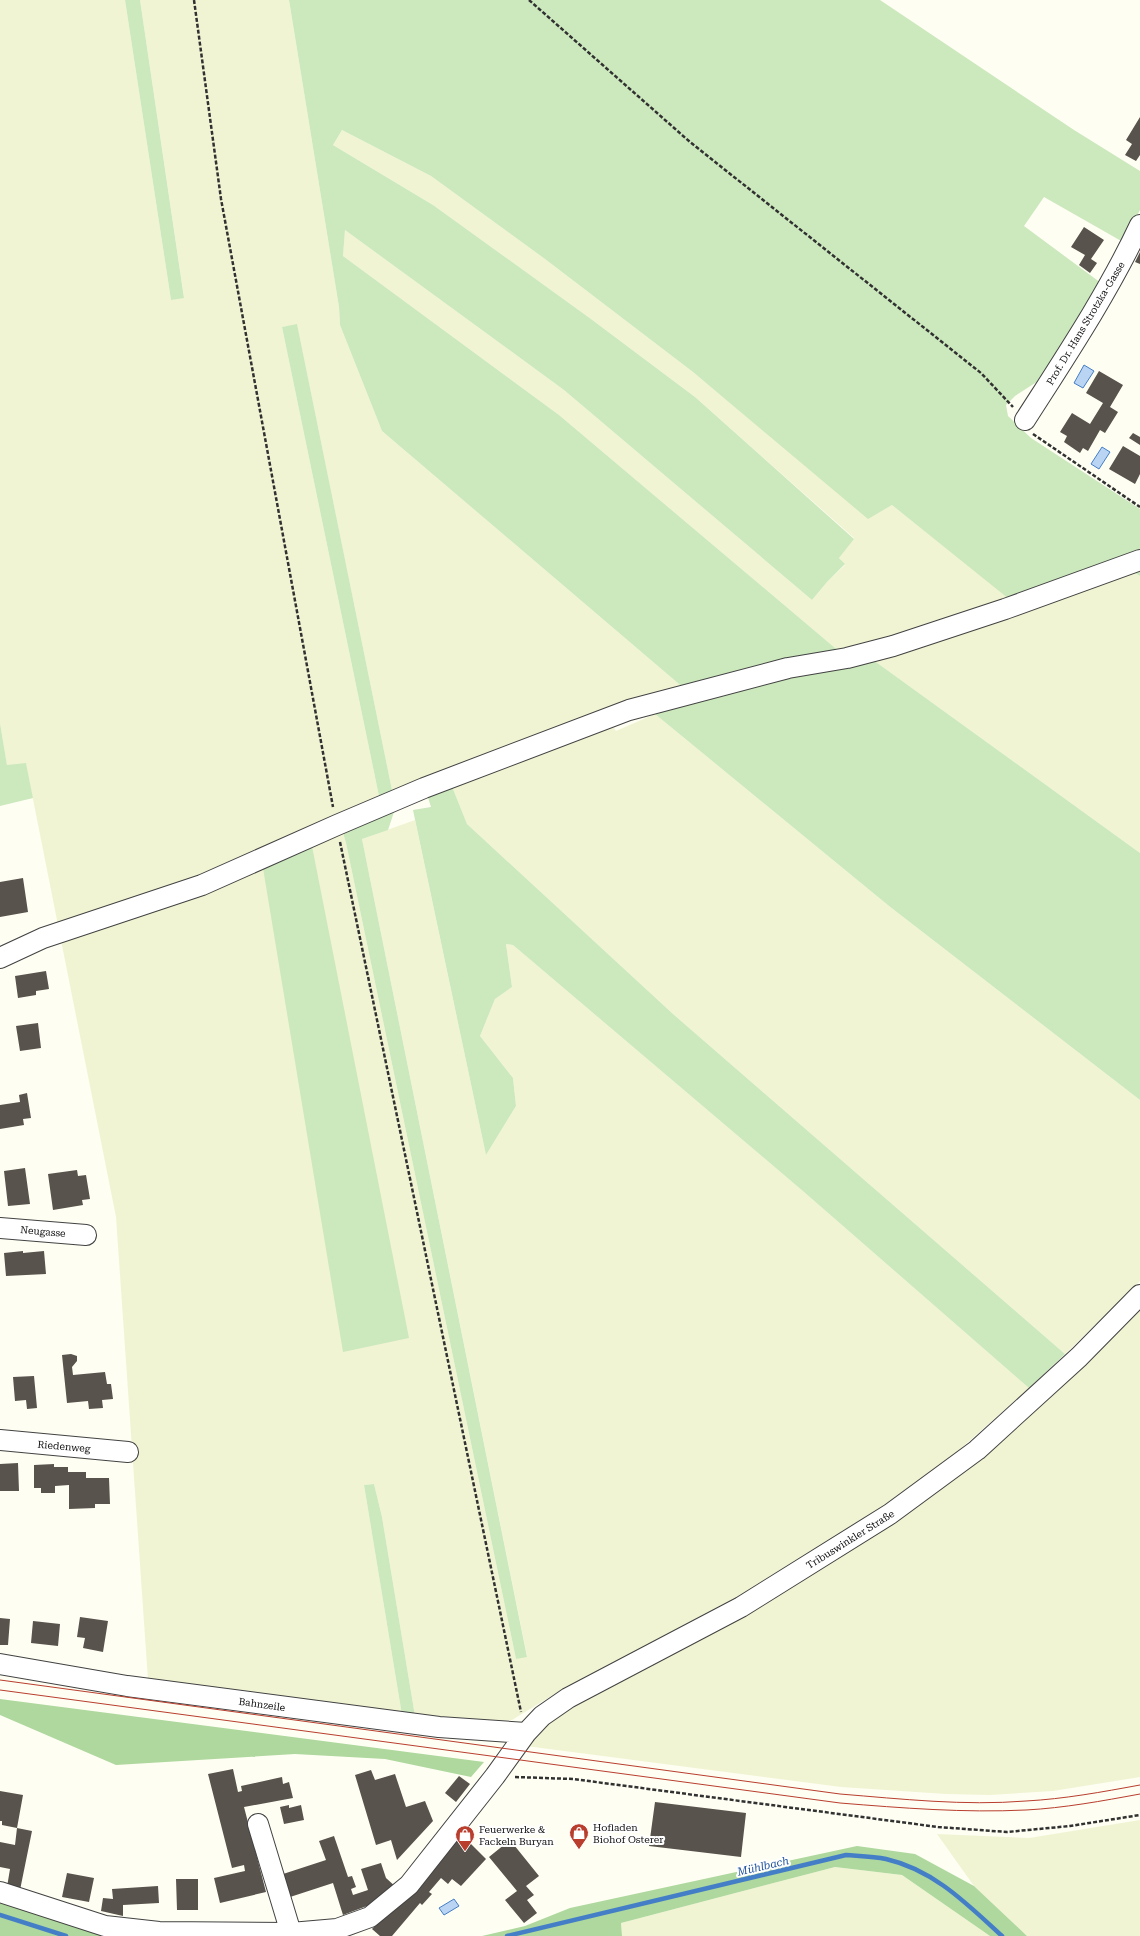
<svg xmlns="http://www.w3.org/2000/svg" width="1140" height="1936" viewBox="0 0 1140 1936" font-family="'Roboto Serif',serif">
	<rect width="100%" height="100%" fill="#fefef3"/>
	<!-- farmland -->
	<path fill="#f1f4d3" d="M0 0H125L171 300 184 297 140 0H289L339 307 340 325 382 431 686 690 605 715 616 731 655 714 889 906 1140 1100V1281L1065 1354 673 1014 467 824 451 784 393 795 297 325 282 327 380 801 343 811 332 821 341 826 346 843 516 1659 527 1656 362 839 415 820 486 1155 516 1106 513 1078 480 1036 495 999 512 987 506 944 513 945 804 1192 1029 1388 932 1474 814 1551 724 1605 566 1687 512 1720 485 1722 415 1716 382 1517 374 1484 364 1485 402 1715 148 1680 116 1217 26 764 7 766 0 723Z
		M342 130 431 176 545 259 693 372 868 518 892 505 1008 597 983 608 841 653 559 415 343 256 345 230 564 390 812 600 827 582 845 565 839 558 854 538 695 397 591 319 433 205 333 145Z
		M1129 569 1140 576V853L869 657Z
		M1140 1304V1777L1053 1791 990 1795 946 1794 841 1787 526 1746 549 1721 564 1712 893 1519Z
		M1140 1820V1936H1027L974 1886 937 1834 1029 1838Z
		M835 1867 902 1875 990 1936H622L621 1923Z"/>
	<!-- green -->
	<path fill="#cce8bd" d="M125 0H140L184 298 171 300Z
		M289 0H880L1074 130 1140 171V210L1123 242 1044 197 1024 226 1105 286 1077 356 1015 396 1006 405 1008 416 1031 438 1140 509V576L1129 569 1019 607 892 505 868 519 693 372 545 259 431 176 342 130 333 145 433 205 591 319 695 397 854 539 839 558 845 564 827 582 812 600 564 390 345 230 343 256 559 415 841 653 686 690 382 431 340 325 339 307Z
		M297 324 393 795 380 801 282 327Z
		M869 657 1140 853V1100L889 906 655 714 765 676Z
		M0 723 7 765 26 763 33 798 0 806Z
		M451 784 467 824 673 1014 1065 1354 1029 1388 804 1192 513 945 506 944 512 987 495 999 480 1036 513 1078 516 1106 486 1155 413 810 431 807 426 791Z
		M396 806 388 830 362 839 527 1657 516 1659 346 843 341 826Z
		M309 831 409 1338 343 1352 260 850Z
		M374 1484 382 1517 415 1716 402 1715 364 1485Z"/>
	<!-- forest -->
	<path fill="#aed89d" d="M0 1699 484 1762 471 1777 385 1759 295 1754 116 1765 0 1715Z
		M857 1846 915 1854 974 1886 1027 1936H990L902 1875 835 1867 621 1923 622 1936H482L525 1926 570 1908Z
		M0 1902 112 1936H0Z"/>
	<!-- water -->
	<path fill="#bad4f3" stroke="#447ec7" d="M1084 365 1094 371 1083 388 1074 383Z
		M1102 447 1110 452 1099 469 1091 464Z
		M454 1899 459 1906 444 1915 439 1908Z"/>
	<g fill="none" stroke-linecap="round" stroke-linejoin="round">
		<!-- stream -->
		<path stroke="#447ec7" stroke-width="4.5" d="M0 1915 66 1936
			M507 1936 846 1855C859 1856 873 1856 886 1859 934 1870 967 1904 1002 1936"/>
	</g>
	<!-- building -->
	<path fill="#58534c" d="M1140 117V155L1136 161 1125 155 1132 144 1126 140Z
		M1084 227 1104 240 1091 259 1097 263 1090 273 1079 265 1085 255 1071 247Z
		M1140 252V264L1135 262Z
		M1099 371 1123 385 1110 407 1118 412 1105 433 1100 430 1088 451 1083 448 1080 453 1064 442 1067 436 1060 432 1072 413 1090 424 1103 403 1086 393Z
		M1133 433 1140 437V445L1129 438Z
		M1123 446 1140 456V474L1135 484 1109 469Z
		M23 878 28 912 0 917V882Z
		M46 971 49 989 36 991V995L18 998 15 976Z
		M38 1023 41 1048 20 1051 16 1026Z
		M27 1093 31 1118 23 1119 24 1125 0 1129V1105L20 1102 19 1095Z
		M25 1168 30 1204 8 1206 4 1171Z
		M77 1170 78 1176 86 1175 90 1199 82 1200 83 1205 53 1210 48 1174Z
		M23 1251V1253L44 1251 46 1274 6 1276 4 1253Z
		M71 1354 77 1356V1361L72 1367 73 1375 105 1372 107 1384H111L113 1399 102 1400 103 1408 89 1409 88 1401 67 1403 62 1355Z
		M34 1376 37 1408 27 1409 26 1400 15 1401 13 1377Z
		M18 1463 19 1491H0V1464Z
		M54 1464V1467H68V1472H86V1478H109L110 1504H95V1508L69 1509V1485L55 1486V1493H41V1488H34V1465Z
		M80 1617 108 1621 103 1652 83 1648 85 1638 77 1637Z
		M0 1618 10 1619 8 1645H0Z
		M33 1621 60 1624 58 1646 31 1643Z
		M233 1769 238 1792 242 1791 241 1786 282 1777 283 1784 289 1782 293 1798 244 1807 266 1892 220 1903 214 1878 245 1871 244 1865 232 1868 208 1774Z
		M371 1770 375 1780 395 1774 406 1807 425 1801 433 1821 397 1860 391 1840 376 1845 355 1775Z
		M459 1776 470 1784 456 1802 445 1793Z
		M0 1791 23 1795 17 1828 2 1825V1821H0Z
		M655 1802 746 1813 741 1857 649 1846Z
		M289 1805V1808L301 1805 304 1820 284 1824 280 1807Z
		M17 1828 32 1831 20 1890 7 1887 10 1869 0 1867V1842L15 1845Z
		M460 1833 486 1859 461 1886 452 1879 448 1884 441 1878 429 1892 432 1894 422 1905 420 1903 392 1936H380L372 1929Z
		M334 1836 348 1877 352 1876 356 1887 351 1889 353 1895 368 1890 361 1869 381 1863 386 1878 397 1888 388 1898 343 1915 333 1883 287 1898 280 1875 326 1860 319 1841Z
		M510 1840 539 1876 526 1886 534 1895 527 1900 537 1913 524 1923 505 1900 517 1891 489 1857Z
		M67 1873 94 1878 89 1902 62 1897Z
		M176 1879H198V1910H177Z
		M158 1886 159 1903 123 1905V1916L101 1911 103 1898 113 1899 112 1889Z"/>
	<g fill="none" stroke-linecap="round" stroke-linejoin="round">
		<!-- minor casing -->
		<g stroke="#424242" stroke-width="22">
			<path id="minor" d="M1025 420C1066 356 1108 293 1140 225
				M0 958 43 938 202 885 337 825 424 788 629 710 788 668 847 658 893 646 1005 609 1140 560
				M0 1228 86 1235
				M0 1440 128 1452
				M0 1664 127 1686 439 1727 526 1733
				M258 1824 291 1933
				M0 1892 105 1926 159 1932 291 1933 337 1929 370 1917 409 1885 495 1776 526 1733 542 1716 568 1698 741 1607 890 1514 977 1450 1079 1357 1140 1295"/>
		</g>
		<!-- path -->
		<path stroke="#313131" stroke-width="2.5" stroke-dasharray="4 2" stroke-linecap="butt" d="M194 0 221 199 333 807
			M529 0 690 142 981 373 1013 407
			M1033 434 1140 507
			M340 842 521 1712
			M515 1777 573 1779 938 1827 1007 1832 1070 1826 1140 1815"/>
		<!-- minor -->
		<use href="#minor" stroke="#fff" stroke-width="20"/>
		<!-- tram -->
		<path stroke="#b93e2e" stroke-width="1" d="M0 1680 840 1794C902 1799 964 1806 1026 1801 1064 1799 1102 1792 1140 1785
			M0 1690 840 1803C902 1808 964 1813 1026 1810 1064 1808 1102 1801 1140 1794"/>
	</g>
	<!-- icons -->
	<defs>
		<g id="shop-pin" transform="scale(1)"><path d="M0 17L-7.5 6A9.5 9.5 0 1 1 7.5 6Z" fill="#b93e2e" stroke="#fff"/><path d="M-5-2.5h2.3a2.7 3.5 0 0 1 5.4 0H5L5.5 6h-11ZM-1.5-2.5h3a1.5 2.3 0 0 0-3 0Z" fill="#fff"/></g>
	</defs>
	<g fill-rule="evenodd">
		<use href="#shop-pin" x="579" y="1833"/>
		<use href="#shop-pin" x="465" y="1835"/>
	</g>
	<g text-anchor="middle" stroke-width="4" stroke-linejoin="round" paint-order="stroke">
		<!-- street labels -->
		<g font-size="10" fill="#0f0f0f" stroke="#fff">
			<text transform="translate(1085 323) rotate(-59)" y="4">Prof. Dr. Hans Strotzka-Gasse</text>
			<text transform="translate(43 1231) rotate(5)" y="4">Neugasse</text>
			<text transform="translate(64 1446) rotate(5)" y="4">Riedenweg</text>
			<text transform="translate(850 1539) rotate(-32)" y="4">Tribuswinkler Straße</text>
			<text transform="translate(262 1704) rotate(8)" y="4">Bahnzeile</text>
		</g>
		<!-- poi labels -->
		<g font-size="10" fill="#0f0f0f" stroke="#fff" text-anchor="start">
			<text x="593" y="1831">Hofladen<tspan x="593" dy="12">Biohof Osterer</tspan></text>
			<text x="479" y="1833">Feuerwerke &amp;<tspan x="479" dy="12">Fackeln Buryan</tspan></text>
		</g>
		<!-- water labels -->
		<g font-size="11" font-style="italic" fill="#1e519c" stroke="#fff">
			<text transform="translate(763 1866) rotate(-13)" y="4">Mühlbach</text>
		</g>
	</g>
</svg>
